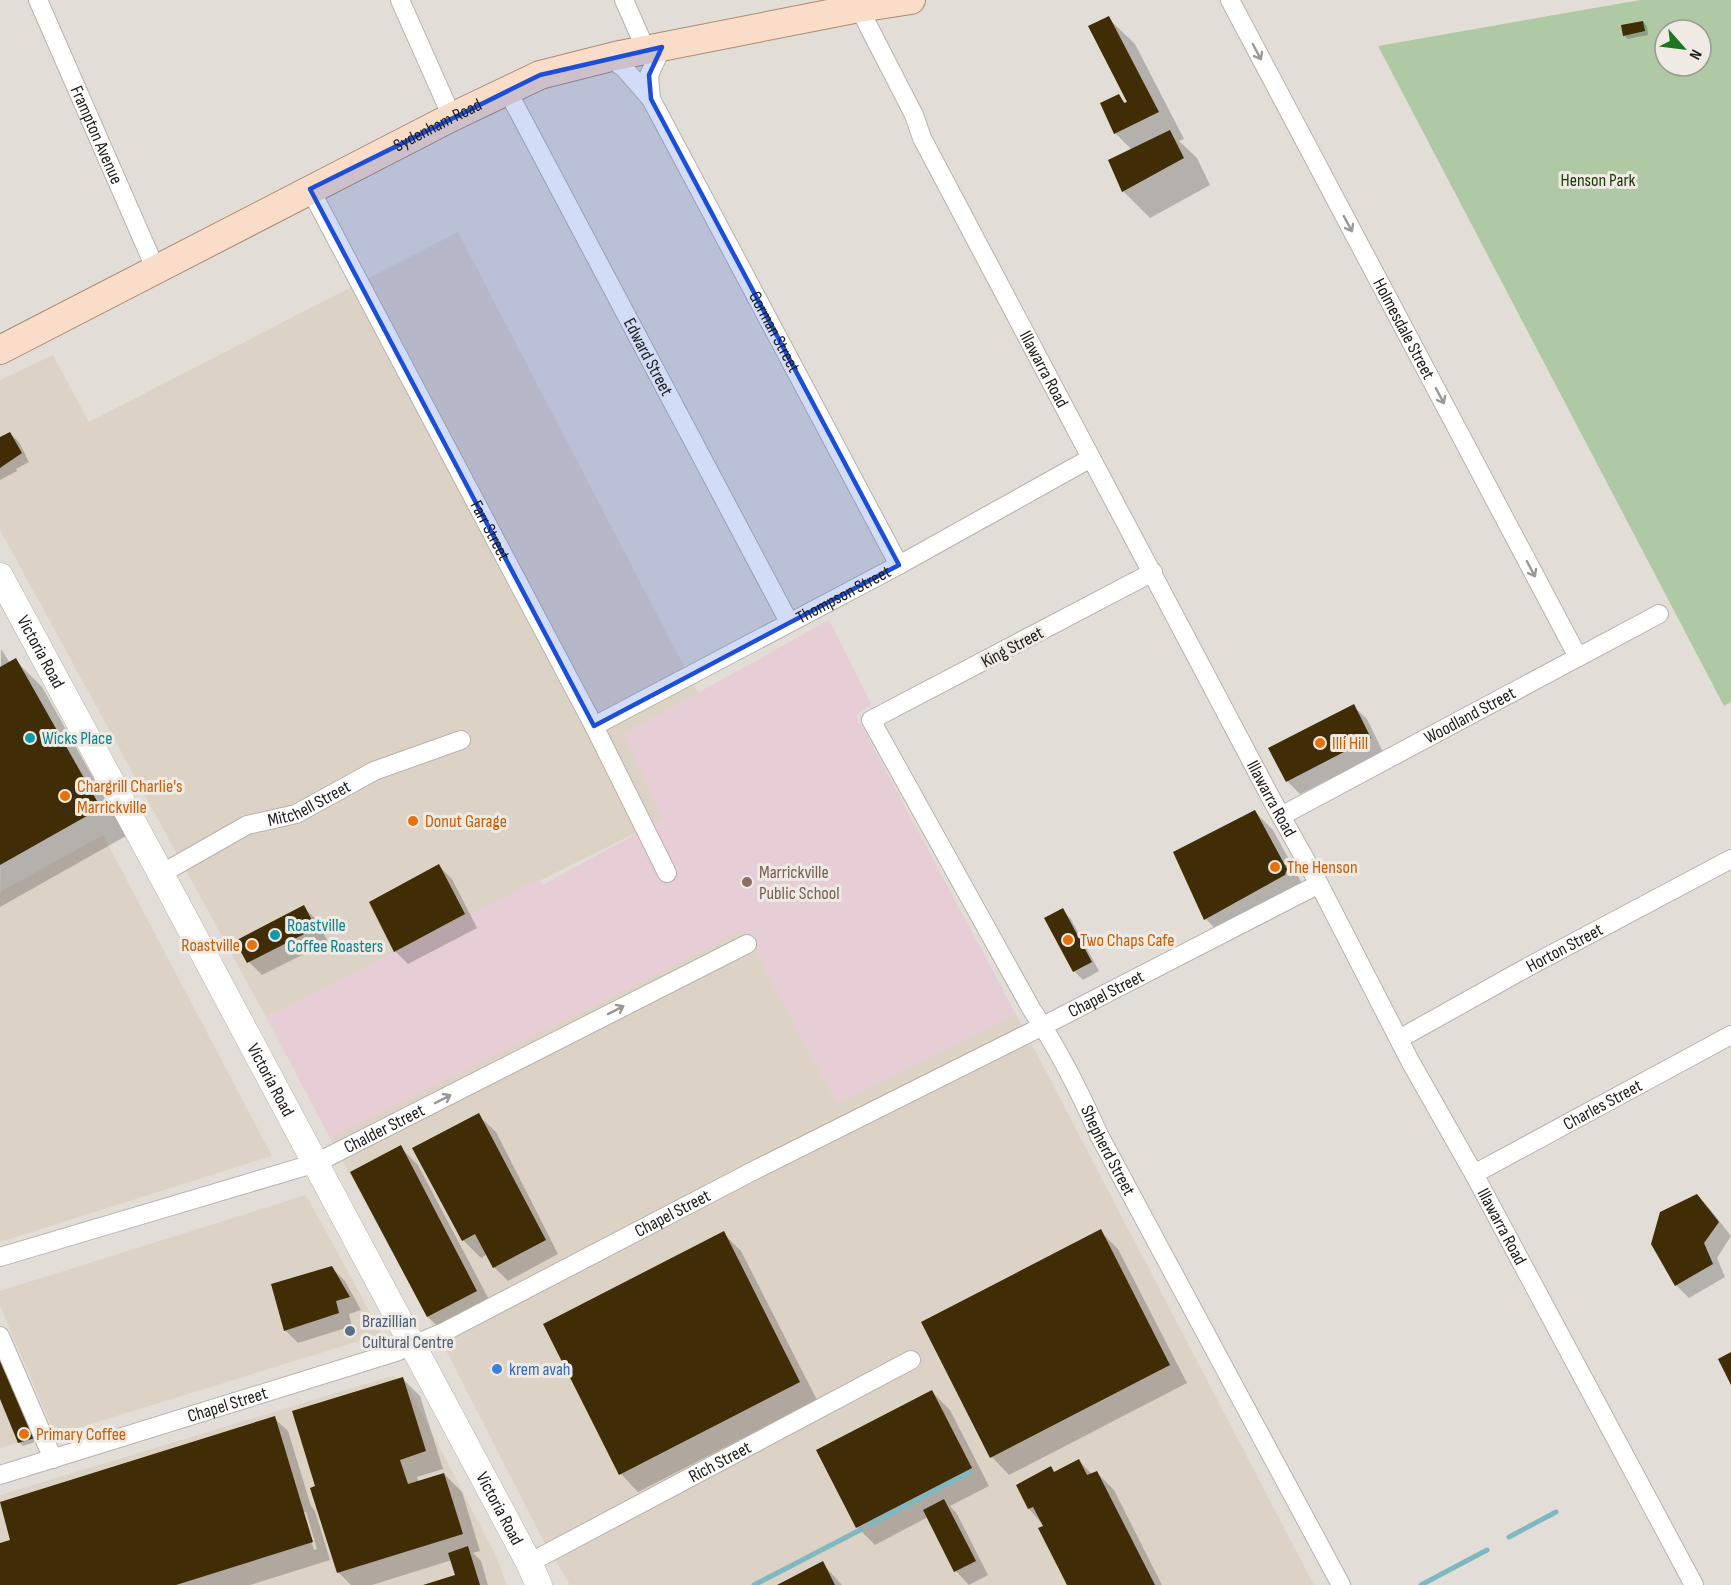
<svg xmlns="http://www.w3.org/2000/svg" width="1731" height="1585" viewBox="0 0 1731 1585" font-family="'Sofia Sans Condensed',sans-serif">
	<rect width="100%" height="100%" fill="#e2ded7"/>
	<!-- built -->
	<path fill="#dcd3c6" d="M458 232 698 693 624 734 664 819 266 1017 0 530V380L53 355 89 422Z
		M103 835 272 1156 0 1242V892Z
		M744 930 837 1103 1016 1014 1314 1585H570L542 1538 451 1360 330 1138Z
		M306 1195 382 1334 55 1435 0 1306V1291Z
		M0 1351 35 1438 0 1448Z
		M392 1376 406 1383 495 1554 507 1585H0V1495Z"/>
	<!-- education -->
	<path fill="#e6cdd6" d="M829 620 871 704 856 715 1016 1014 837 1103 744 930 330 1138 266 1017 539 879 543 885 663 819 624 734Z"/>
	<!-- green -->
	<path fill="#b0c9a5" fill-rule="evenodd" d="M1640 0H1731V702L1724 706 1378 46ZM1665 30H1701V66H1665Z"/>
	<!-- shadow -->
	<path fill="#0003" fill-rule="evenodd" d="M1108 18 1135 44 1184 139 1179 141 1197 158 1210 185 1150 218 1123 191 1132 150 1115 133 1119 96 1131 108Z
		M1643 22 1647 26 1648 35 1628 39 1624 35Z
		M10 433 19 442 29 462 16 469 17 471 0 480V439Z
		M1 649 10 663 15 660 42 687 126 836 0 907Z
		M1353 706 1367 719 1383 752 1300 794 1287 781Z
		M1255 812 1273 830 1304 887 1223 937 1206 919Z
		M439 866 452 879 477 928 408 964 395 951Z
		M303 907 317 920 328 942 262 975 249 962Z
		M1062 910 1071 919 1099 971 1083 980 1074 971 1046 919Z
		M478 1115 496 1132 558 1254 508 1281 494 1267 488 1254 481 1258 463 1240Z
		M400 1147 418 1165 494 1309 446 1334 428 1317Z
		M1697 1196 1710 1209 1731 1236 1717 1258 1725 1277 1689 1298 1676 1285Z
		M1100 1231 1118 1249 1187 1383 1009 1475 992 1457Z
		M723 1233 741 1251 817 1400 638 1492 621 1474Z
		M332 1268 345 1281 361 1310 349 1314 352 1326 298 1343 285 1330Z
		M402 1378 420 1396 443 1469 417 1477 419 1482 444 1474 462 1492 480 1551 473 1553 481 1561 488 1585H427L457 1575 452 1560 372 1585H351L338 1572 318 1487Z
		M932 1392 950 1410 989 1486 950 1506 957 1514 988 1575 969 1585 956 1571 928 1517 875 1545 857 1527Z
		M0 1395 38 1441 23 1446 19 1442Z
		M274 1418 288 1431 311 1506 315 1511 330 1560 250 1585H0V1544L12 1541ZM303 1512H306L317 1549 314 1550Z
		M1079 1461 1092 1474 1096 1472 1114 1490 1162 1585H1068L1045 1527 1029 1509 1018 1485 1051 1468 1055 1473Z
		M822 1563 842 1585H780Z"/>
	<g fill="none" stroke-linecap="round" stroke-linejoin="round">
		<!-- stream -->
		<path stroke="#7fb8c0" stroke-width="5" d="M869 1525 970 1472
			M1509 1537 1556 1512
			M754 1585 862 1529
			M1421 1585 1487 1550"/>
	</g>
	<!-- building -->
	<path fill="#402c05" d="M1109 16 1159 112 1114 134 1100 103 1119 94 1124 103 1127 102 1088 26Z
		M1643 21 1645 31 1623 36 1621 25Z
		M1170 130 1184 158 1122 192 1108 160Z
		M10 432 22 453 0 468V437Z
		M16 658 101 808 0 865V667Z
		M1354 704 1371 738 1286 782 1268 748Z
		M1255 810 1287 869 1285 875 1204 920 1173 852Z
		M439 864 465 914 394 952 369 902Z
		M304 905 316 928 247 963 235 941Z
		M1063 908 1092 962 1073 972 1044 918Z
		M479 1113 546 1240 493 1268 475 1234 462 1241 412 1148Z
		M401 1145 477 1291 427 1317 350 1172Z
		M1697 1194 1719 1222 1704 1243 1713 1264 1675 1286 1651 1244 1660 1212Z
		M1101 1229 1170 1365 990 1458 921 1322Z
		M724 1231 800 1382 619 1475 543 1324Z
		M332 1266 350 1297 336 1301 339 1313 284 1331 271 1284Z
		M0 1351 35 1438 18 1443 0 1399Z
		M1731 1352V1385L1718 1359Z
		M403 1377 426 1451 400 1460 408 1484 444 1473 463 1534 337 1573 310 1488 315 1486 292 1411Z
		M932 1390 972 1468 856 1528 816 1450Z
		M275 1416 313 1542 176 1585H0V1543L10 1540 0 1502Z
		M1079 1459 1087 1475 1097 1471 1155 1585H1067L1038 1528 1043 1526 1033 1507 1028 1509 1016 1485 1051 1466 1054 1472Z
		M944 1499 976 1561 954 1572 923 1510Z
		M468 1546 480 1585H423L455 1575 448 1553Z
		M823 1561 835 1585H777Z"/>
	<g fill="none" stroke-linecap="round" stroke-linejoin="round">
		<!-- minor casing -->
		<g stroke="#b7b2ac" stroke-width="20">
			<g id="minor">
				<path id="s1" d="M38 0 156 270"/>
				<path d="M400 0 452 117"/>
				<path d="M624 0 646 50"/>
				<path id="s2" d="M1230 0 1578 657"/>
				<path id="s3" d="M859 8 914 115 922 138 1272 800 1319 884 1410 1061 1474 1174 1694 1585"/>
				<path id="s4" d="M608 57 624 68 651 99 899 565"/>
				<path id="s5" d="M507 90 789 622"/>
				<path d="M651 99 649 75 662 47"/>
				<path id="s6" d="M310 189 594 726 667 873"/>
				<path id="s7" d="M1153 572 871 720 1032 1010C1059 1050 1079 1090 1099 1135L1341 1585"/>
				<path id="s8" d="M594 726 899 565 1091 458"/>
				<path id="s9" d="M1281 816 1659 614"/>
				<path id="s10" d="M161 874 247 825 296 814 374 771 461 740"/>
				<path id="s11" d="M1399 1039 1526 968 1731 859"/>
				<path id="s12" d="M1474 1174 1731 1035"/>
				<path id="s13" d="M0 1257 316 1163 747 944"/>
				<path d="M0 1336 53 1459"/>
				<path id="s14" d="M0 1475 396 1352 444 1332 753 1171 1043 1026 1319 884"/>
				<path id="s15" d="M529 1563 911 1360"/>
			</g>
		</g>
		<!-- secondary casing -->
		<g stroke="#b7b2ac" stroke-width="27">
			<g id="secondary">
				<path id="s16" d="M0 576 161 874 529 1563 539 1585"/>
			</g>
		</g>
		<!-- primary casing -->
		<g stroke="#aa8b74" stroke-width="30">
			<g id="primary">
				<path id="s17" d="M0 350 452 117 540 75 615 56 859 8 911 0"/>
			</g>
		</g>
		<!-- minor -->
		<use href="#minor" stroke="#fff" stroke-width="18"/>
		<!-- secondary -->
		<use href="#secondary" stroke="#fff" stroke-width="26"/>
		<!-- primary -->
		<use href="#primary" stroke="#f9ddc9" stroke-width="28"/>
	</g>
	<!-- one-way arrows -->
	<defs><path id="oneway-shaft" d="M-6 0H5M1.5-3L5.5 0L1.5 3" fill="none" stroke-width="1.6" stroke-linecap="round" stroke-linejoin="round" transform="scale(1.5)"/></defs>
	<g stroke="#9a9998">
		<use href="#oneway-shaft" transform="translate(1257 52) rotate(62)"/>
		<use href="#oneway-shaft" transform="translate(1348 224) rotate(62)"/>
		<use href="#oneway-shaft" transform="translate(1440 396) rotate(62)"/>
		<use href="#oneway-shaft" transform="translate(1531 569) rotate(62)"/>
		<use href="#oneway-shaft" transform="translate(616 1010) rotate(-27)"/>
		<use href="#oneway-shaft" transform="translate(443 1099) rotate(-27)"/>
	</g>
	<!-- marked area -->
	<path fill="#1d4ed8" fill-opacity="0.2" stroke="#1d4ed8" stroke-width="4.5" stroke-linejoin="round" d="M662 47 649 75 651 99 899 565 594 726 310 189 540 75Z"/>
	<!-- markers -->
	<g fill="#0f9aa8" stroke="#efebe4" stroke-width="2">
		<circle cx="30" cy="738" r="6"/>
		<circle cx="275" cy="935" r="6"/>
	</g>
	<g fill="#e8710a" stroke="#efebe4" stroke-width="2">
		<circle cx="1320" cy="743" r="6"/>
		<circle cx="65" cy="796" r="6"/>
		<circle cx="413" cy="821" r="6"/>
		<circle cx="1275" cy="867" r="6"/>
		<circle cx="1068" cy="940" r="6"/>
		<circle cx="252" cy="945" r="6"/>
		<circle cx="24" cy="1434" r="6"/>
	</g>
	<circle fill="#8d6e63" stroke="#efebe4" stroke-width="2" cx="747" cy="882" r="6"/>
	<circle fill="#5c6f8a" stroke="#efebe4" stroke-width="2" cx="350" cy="1331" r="6"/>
	<circle fill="#3f7fe0" stroke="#efebe4" stroke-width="2" cx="497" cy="1369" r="6"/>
	<g text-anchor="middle" stroke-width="6" stroke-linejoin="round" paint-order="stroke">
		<!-- street labels -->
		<g font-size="18" fill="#1e1d1a" stroke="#efebe4">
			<text dy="6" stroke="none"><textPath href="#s17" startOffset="492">Sydenham Road</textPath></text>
			<text dy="6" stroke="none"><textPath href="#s1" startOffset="147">Frampton Avenue</textPath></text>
			<text dy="6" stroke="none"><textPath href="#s2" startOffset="372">Holmesdale Street</textPath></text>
			<text dy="6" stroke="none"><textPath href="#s4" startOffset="324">Gorman Street</textPath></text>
			<text dy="6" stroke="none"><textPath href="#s5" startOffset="302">Edward Street</textPath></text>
			<text dy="6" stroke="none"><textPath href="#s3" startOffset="406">Illawarra Road</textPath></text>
			<text dy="6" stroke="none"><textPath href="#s6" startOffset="386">Farr Street</textPath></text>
			<text dy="6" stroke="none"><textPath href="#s8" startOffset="282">Thompson Street</textPath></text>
			<text transform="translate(1012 647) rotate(-28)" y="6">King Street</text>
			<text dy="6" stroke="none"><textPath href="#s16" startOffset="86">Victoria Road</textPath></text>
			<text dy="6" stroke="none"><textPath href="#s9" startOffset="214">Woodland Street</textPath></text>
			<text dy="6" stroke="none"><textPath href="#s3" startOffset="892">Illawarra Road</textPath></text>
			<text dy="6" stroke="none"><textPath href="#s10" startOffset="165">Mitchell Street</textPath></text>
			<text dy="6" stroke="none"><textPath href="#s11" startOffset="189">Horton Street</textPath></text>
			<text dy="6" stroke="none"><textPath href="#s14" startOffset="1210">Chapel Street</textPath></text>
			<text dy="6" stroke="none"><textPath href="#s16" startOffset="572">Victoria Road</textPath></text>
			<text dy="6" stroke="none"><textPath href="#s12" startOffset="146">Charles Street</textPath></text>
			<text dy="6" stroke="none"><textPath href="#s13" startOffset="406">Chalder Street</textPath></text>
			<text dy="6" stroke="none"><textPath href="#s7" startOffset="810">Shepherd Street</textPath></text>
			<text dy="6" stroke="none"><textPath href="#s14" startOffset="724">Chapel Street</textPath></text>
			<text dy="6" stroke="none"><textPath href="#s3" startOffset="1378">Illawarra Road</textPath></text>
			<text dy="6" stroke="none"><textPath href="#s14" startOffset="238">Chapel Street</textPath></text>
			<text dy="6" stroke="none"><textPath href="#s15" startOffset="216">Rich Street</textPath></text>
			<text dy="6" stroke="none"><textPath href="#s16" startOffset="1058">Victoria Road</textPath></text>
		</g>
		<!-- park labels -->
		<g font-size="18" fill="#143600" stroke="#efebe4">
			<text x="1598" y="186">Henson Park</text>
		</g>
		<!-- culture labels -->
		<g font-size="18" fill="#0d838f" stroke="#efebe4" text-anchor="start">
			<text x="42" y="744">Wicks Place</text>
			<text x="287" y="931">Roastville<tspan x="287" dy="21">Coffee Roasters</tspan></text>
		</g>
		<!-- food labels -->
		<g font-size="18" fill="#c56008" stroke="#efebe4" text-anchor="start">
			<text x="1332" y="749">Illi Hill</text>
			<text x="77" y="792">Chargrill Charlie's<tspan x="77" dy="21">Marrickville</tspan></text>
			<text x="425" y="827">Donut Garage</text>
			<text x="1287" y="873">The Henson</text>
			<text x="1080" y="946">Two Chaps Cafe</text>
			<text x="240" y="951" text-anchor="end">Roastville</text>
			<text x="36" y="1440">Primary Coffee</text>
		</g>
		<!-- education labels -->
		<g font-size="18" fill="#785e54" stroke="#efebe4" text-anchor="start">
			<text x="759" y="878">Marrickville<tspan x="759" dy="21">Public School</tspan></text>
		</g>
		<!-- service labels -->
		<g font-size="18" fill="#4e5e75" stroke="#efebe4" text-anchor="start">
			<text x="362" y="1327">Brazillian<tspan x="362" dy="21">Cultural Centre</tspan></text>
		</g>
		<!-- shop labels -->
		<g font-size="18" fill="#366cbe" stroke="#efebe4" text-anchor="start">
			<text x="509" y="1375">krem avah</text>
		</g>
	</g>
	<!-- north arrow -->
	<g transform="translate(1683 48) rotate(118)"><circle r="28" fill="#efebe4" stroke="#9b9993" stroke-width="1.5"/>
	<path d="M0-4.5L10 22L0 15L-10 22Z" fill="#1d7522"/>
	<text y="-9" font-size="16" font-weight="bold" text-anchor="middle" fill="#1e1d1a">N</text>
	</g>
</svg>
